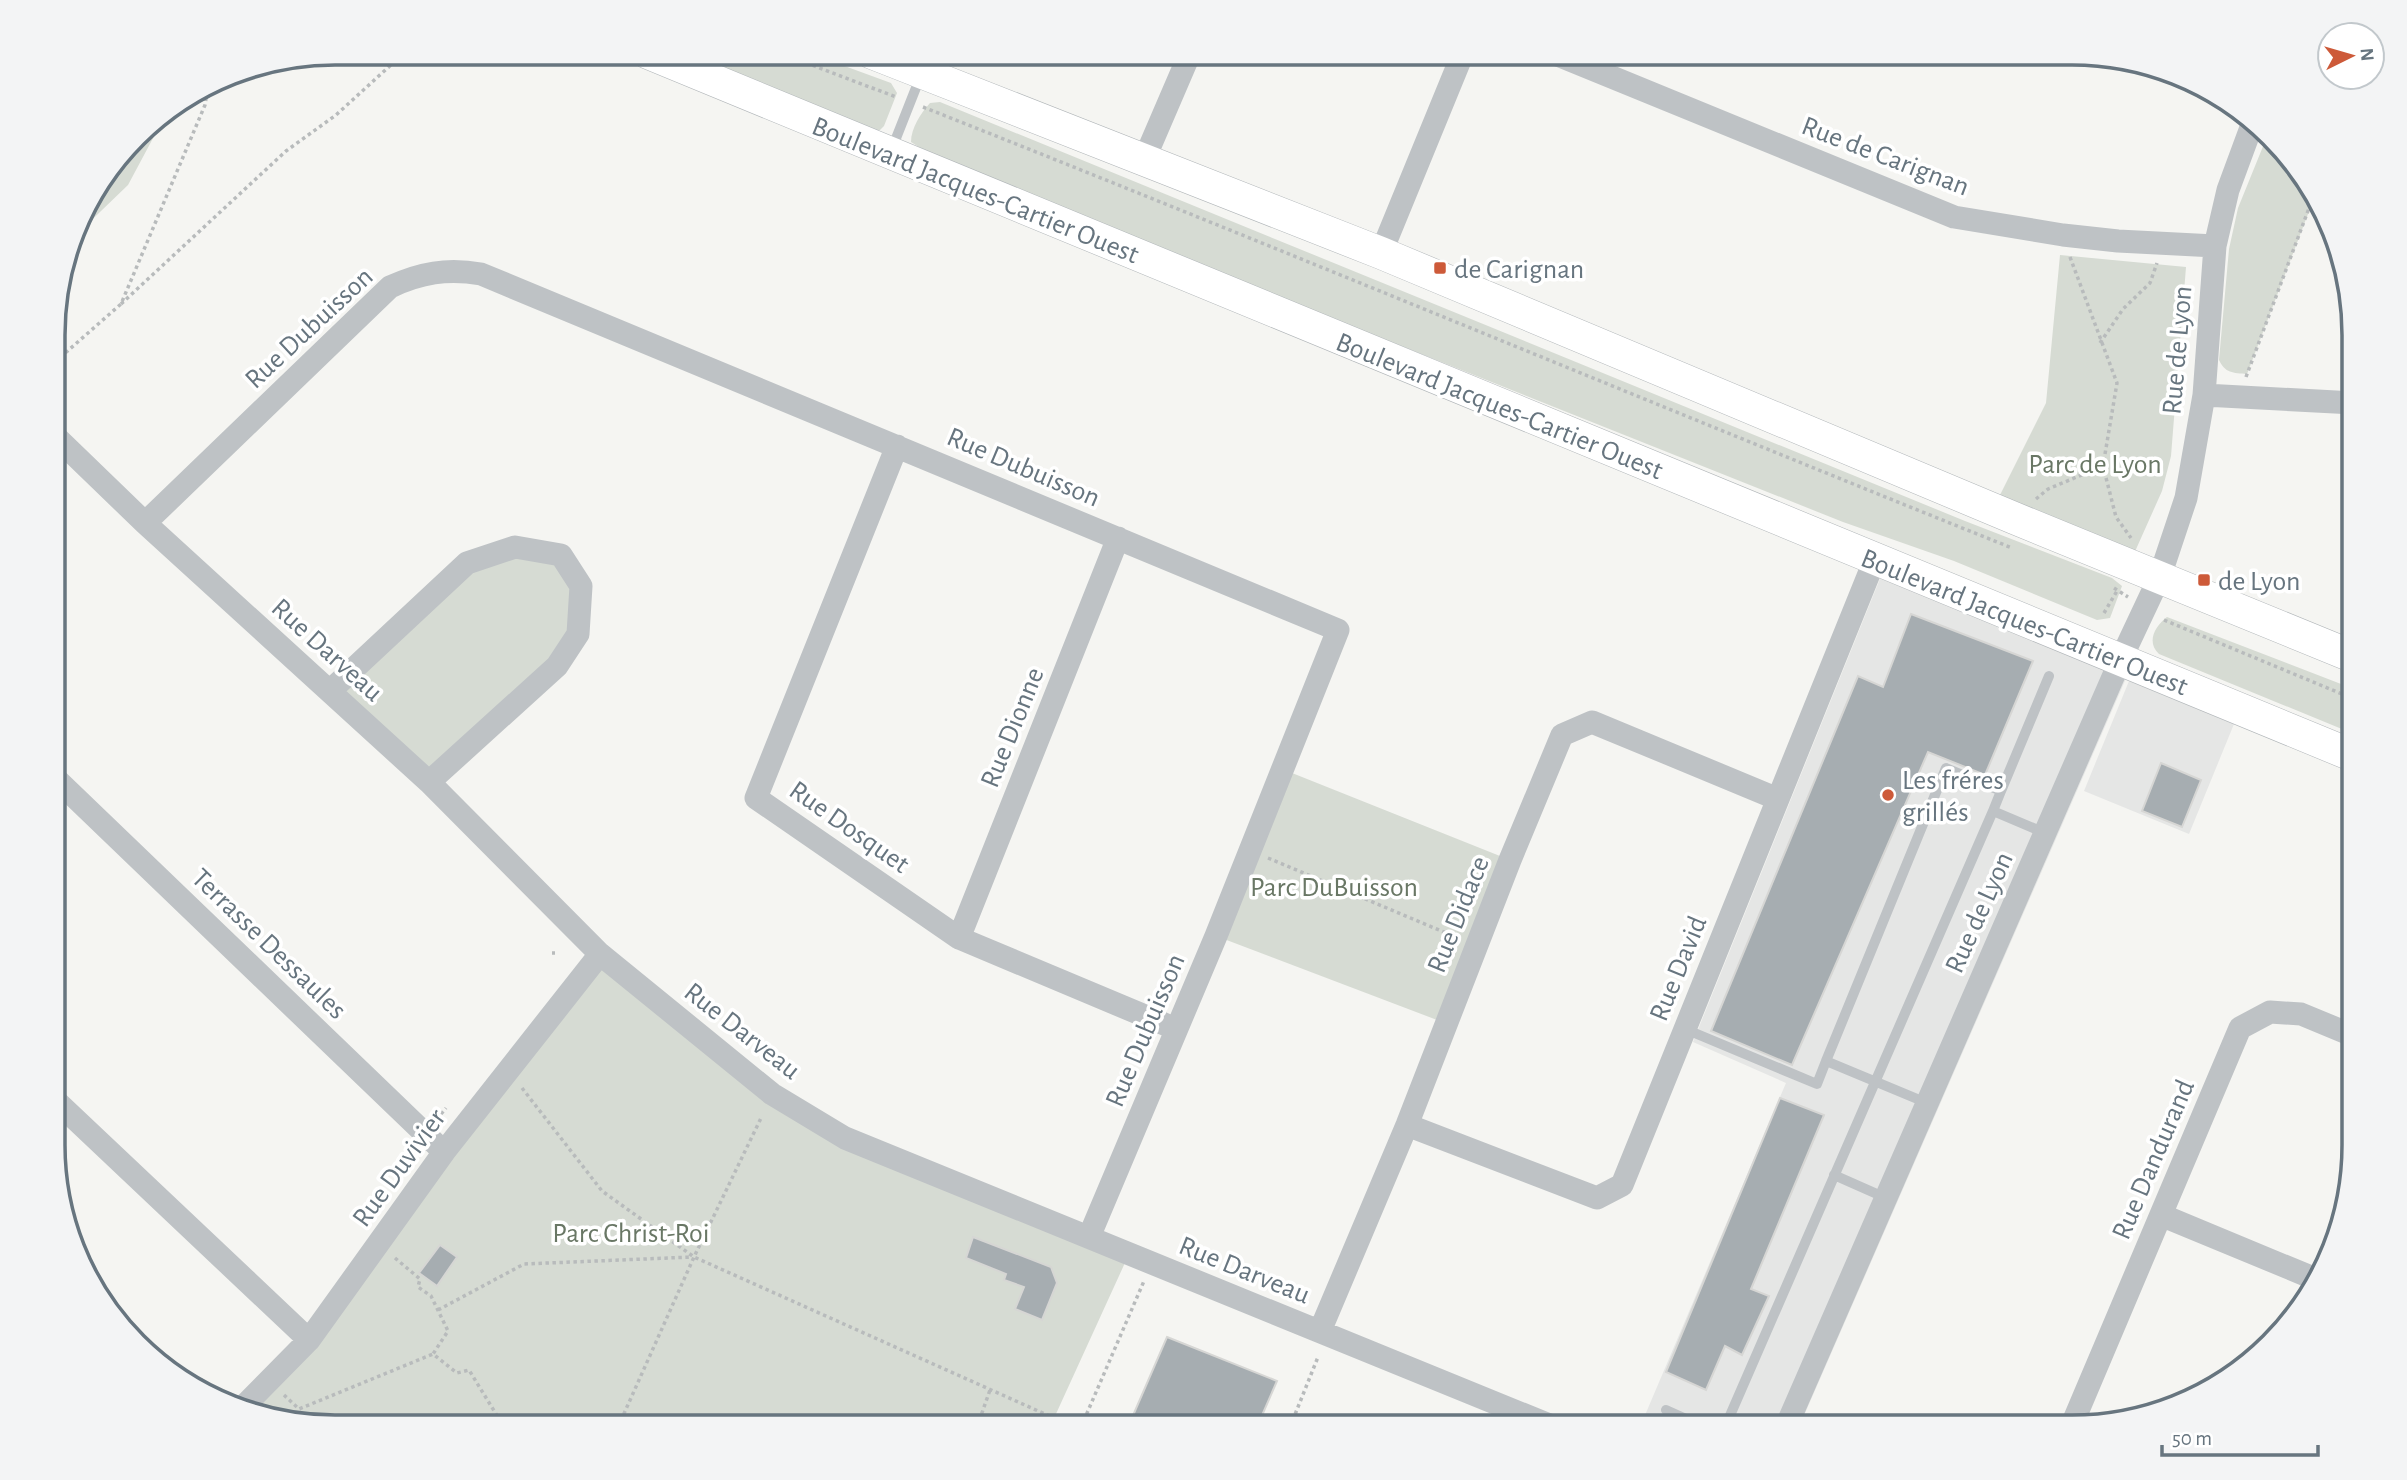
<svg xmlns="http://www.w3.org/2000/svg" width="2407" height="1480" viewBox="0 0 2407 1480" font-family="'Alegreya Sans',sans-serif">
	<rect width="100%" height="100%" fill="#f5f5f2"/>
	<!-- built -->
	<path fill="#e5e6e5" d="M1892 549 2138 651 1799 1427H1640L1786 1083 1693 1042Z
		M2129 681 2234 724 2189 834 2084 791Z"/>
	<!-- green -->
	<path fill="#d6dbd3" d="M678 53H809L891 83 897 93 884 126 880 130 872 131Z
		M940 102 1965 521 2112 578 2122 586 2110 618 2097 620 1954 561 1843 522 1316 312 922 149 911 142C911 128 921 113 930 103Z
		M162 114 159 127 128 185 73 238 82 210 148 123Z
		M2266 139 2316 193 2247 374C2233 373 2225 373 2219 360L2229 249 2238 208Z
		M2060 255 2186 267 2171 456 2162 491 2133 556 1998 499 2046 403Z
		M515 547 561 555 581 586 578 634 429 782 331 690 467 563Z
		M2167 617 2354 689V734L2159 654C2146 642 2155 626 2167 617Z
		M1282 769 1510 860 1445 1023 1216 936Z
		M600 954 772 1094 1129 1254 1050 1427H1010L997 1423 994 1427H334L244 1413Z"/>
	<!-- building -->
	<path fill="#a6adb1" stroke="#d6d6d4" stroke-width="2" d="M1911 614 2033 661 1985 775 1928 752 1792 1065 1711 1031 1858 676 1883 687Z
		M2161 763 2201 780 2182 827 2142 811Z
		M1780 1098 1824 1115 1751 1289 1769 1296 1742 1355 1725 1346 1706 1390 1666 1372Z
		M973 1237 1051 1267 1057 1283 1042 1320 1015 1309 1024 1287 1004 1280 1006 1274 966 1258Z
		M440 1245 457 1257 437 1286 419 1273Z
		M1167 1337 1277 1381 1257 1427H1128Z"/>
	<g fill="none" stroke-linecap="round" stroke-linejoin="round">
		<!-- secondary casing -->
		<g stroke="#b1b6b9" stroke-width="33">
			<path id="secondary" d="M648 53 2354 756
				M872 53 1381 253 2014 518 2354 657"/>
		</g>
		<!-- path -->
		<path stroke="#b8bbbc" stroke-width="3.5" stroke-dasharray="3.5 3.5" stroke-linecap="butt" d="M780 53 896 97
			M923 107C1287 251 1648 402 2012 548
			M2070 257 2117 383 2103 466 2116 517 2131 538
			M121 304 286 151 336 115 404 53
			M2100 343 2123 309 2150 283 2157 263
			M55 362 121 304 205 105 208 86
			M2246 377 2315 192
			M2036 499 2048 489 2103 466
			M2114 588 2128 597
			M2104 613 2117 591
			M2164 620 2354 699
			M1268 858 1458 938
			M552 953H555
			M522 1088 602 1191 694 1257 1074 1427
			M441 1114 446 1108
			M395 1258 420 1279 418 1287 431 1296 448 1331 433 1354 457 1373 469 1370 504 1427
			M438 1310 524 1264 692 1257
			M284 1395 299 1409 433 1354
			M1294 1418 1314 1427
			M620 1423 631 1427
			M618 1427 694 1257 762 1116
			M977 1427 990 1390
			M1081 1427 1144 1281
			M1290 1427 1318 1357"/>
		<!-- service -->
		<path stroke="#bec2c5" stroke-width="10" d="M891 151 921 75
			M2001 791 2049 676
			M1685 1029 1817 1084 1826 1061
			M1927 1103 1826 1061 1946 768 2001 791 1993 811 2045 833
			M1834 1175 1886 1198
			M1666 1410 1704 1427
			M1725 1427 1993 811"/>
		<!-- minor -->
		<path stroke="#bec2c5" stroke-width="23" d="M1553 53 1954 217 2063 235 2118 241 2215 246
			M1144 160 1190 53
			M1381 253 1463 53
			M2204 395 2354 403
			M55 436 145 523 429 782 600 954 772 1094 845 1138 1554 1427
			M897 446 756 798 959 938 1176 1029
			M145 523 390 287C420 273 447 268 481 274L1338 630 1216 936 1089 1237
			M331 690 467 563 515 547 561 555 581 586 578 634 557 666 429 782
			M55 778 444 1152
			M959 938 1118 538
			M55 1100 309 1340
			M1407 1125 1597 1198 1622 1185 1875 559
			M2161 1215 2318 1280
			M1320 1331 1407 1125 1510 860 1562 735 1592 722 1778 799
			M240 1410 309 1340 444 1152 600 954
			M1786 1427 2120 661 2160 576 2186 498 2204 395 2215 246 2228 190 2252 125
			M2071 1427 2240 1028 2270 1012 2301 1014 2354 1036"/>
		<!-- secondary -->
		<use href="#secondary" stroke="#fff" stroke-width="32"/>
	</g>
	<!-- markers -->
	<g fill="#cd5a39" stroke="#fff" stroke-width="2.5">
		<rect x="1433" y="261" width="14" height="14" rx="3.5"/>
		<rect x="2197" y="573" width="14" height="14" rx="3.5"/>
		<circle cx="1888" cy="795" r="7"/>
	</g>
	<g text-anchor="middle" stroke-width="7" stroke-linejoin="round" paint-order="stroke">
		<!-- street labels -->
		<g font-size="28" fill="#67757f" stroke="#fff">
			<text transform="translate(1886 155) rotate(21)" y="10">Rue de Carignan</text>
			<text transform="translate(976 189) rotate(22)" y="10">Boulevard Jacques-Cartier Ouest</text>
			<text transform="translate(308 327) rotate(-43)" y="10">Rue Dubuisson</text>
			<text transform="translate(2176 350) rotate(-85)" y="10">Rue de Lyon</text>
			<text transform="translate(1500 405) rotate(22)" y="10">Boulevard Jacques-Cartier Ouest</text>
			<text transform="translate(1024 466) rotate(23)" y="10">Rue Dubuisson</text>
			<text transform="translate(2025 621) rotate(22)" y="10">Boulevard Jacques-Cartier Ouest</text>
			<text transform="translate(328 649) rotate(42)" y="10">Rue Darveau</text>
			<text transform="translate(1011 727) rotate(-68)" y="10">Rue Dionne</text>
			<text transform="translate(850 826) rotate(35)" y="10">Rue Dosquet</text>
			<text transform="translate(1978 912) rotate(-66)" y="10">Rue de Lyon</text>
			<text transform="translate(1457 914) rotate(-68)" y="10">Rue Didace</text>
			<text transform="translate(270 943) rotate(44)" y="10">Terrasse Dessaules</text>
			<text transform="translate(1677 968) rotate(-68)" y="10">Rue David</text>
			<text transform="translate(743 1030) rotate(38)" y="10">Rue Darveau</text>
			<text transform="translate(1144 1030) rotate(-67)" y="10">Rue Dubuisson</text>
			<text transform="translate(2152 1159) rotate(-67)" y="10">Rue Dandurand</text>
			<text transform="translate(398 1167) rotate(-54)" y="10">Rue Duvivier</text>
			<text transform="translate(1245 1269) rotate(22)" y="10">Rue Darveau</text>
		</g>
		<!-- poi labels -->
		<g font-size="28" fill="#67757f" stroke="#fff" text-anchor="start">
			<text x="1454" y="278">de Carignan</text>
			<text x="2218" y="590">de Lyon</text>
			<text x="1902" y="789">Les fréres<tspan x="1902" dy="32">grillés</tspan></text>
		</g>
		<!-- park labels -->
		<g font-size="28" fill="#697765" stroke="#fff">
			<text x="2095" y="473">Parc de Lyon</text>
			<text x="1334" y="896">Parc DuBuisson</text>
			<text x="631" y="1242">Parc Christ-Roi</text>
		</g>
	</g>
	<!-- crop -->
	<path d="M0 0H2407V1480H0ZM335 65H2072A270 270 0 0 1 2342 335V1145A270 270 0 0 1 2072 1415H335A270 270 0 0 1 65 1145V335A270 270 0 0 1 335 65Z" fill="#f3f4f5" fill-rule="evenodd"/>
	<path fill="none" stroke="#67757f" stroke-width="3.5" d="M335 65H2072A270 270 0 0 1 2342 335V1145A270 270 0 0 1 2072 1415H335A270 270 0 0 1 65 1145V335A270 270 0 0 1 335 65Z"/>
	<!-- north arrow -->
	<g transform="translate(2351 56) rotate(85)"><circle r="33" fill="#ffffff" stroke="#c2c8cc" stroke-width="2"/>
	<path d="M0-5L12 26L0 18L-12 26Z" fill="#cd5a39"/>
	<text y="-10" font-size="19" font-weight="bold" text-anchor="middle" fill="#67757f">N</text>
	</g>
	<!-- scale -->
	<path d="M2162 1445v10h156v-10" fill="none" stroke="#67757f" stroke-width="3.5"/>
	<text x="2172" y="1445" font-size="21" fill="#67757f" stroke="#ffffff" stroke-width="5" paint-order="stroke">50 m</text>
</svg>
